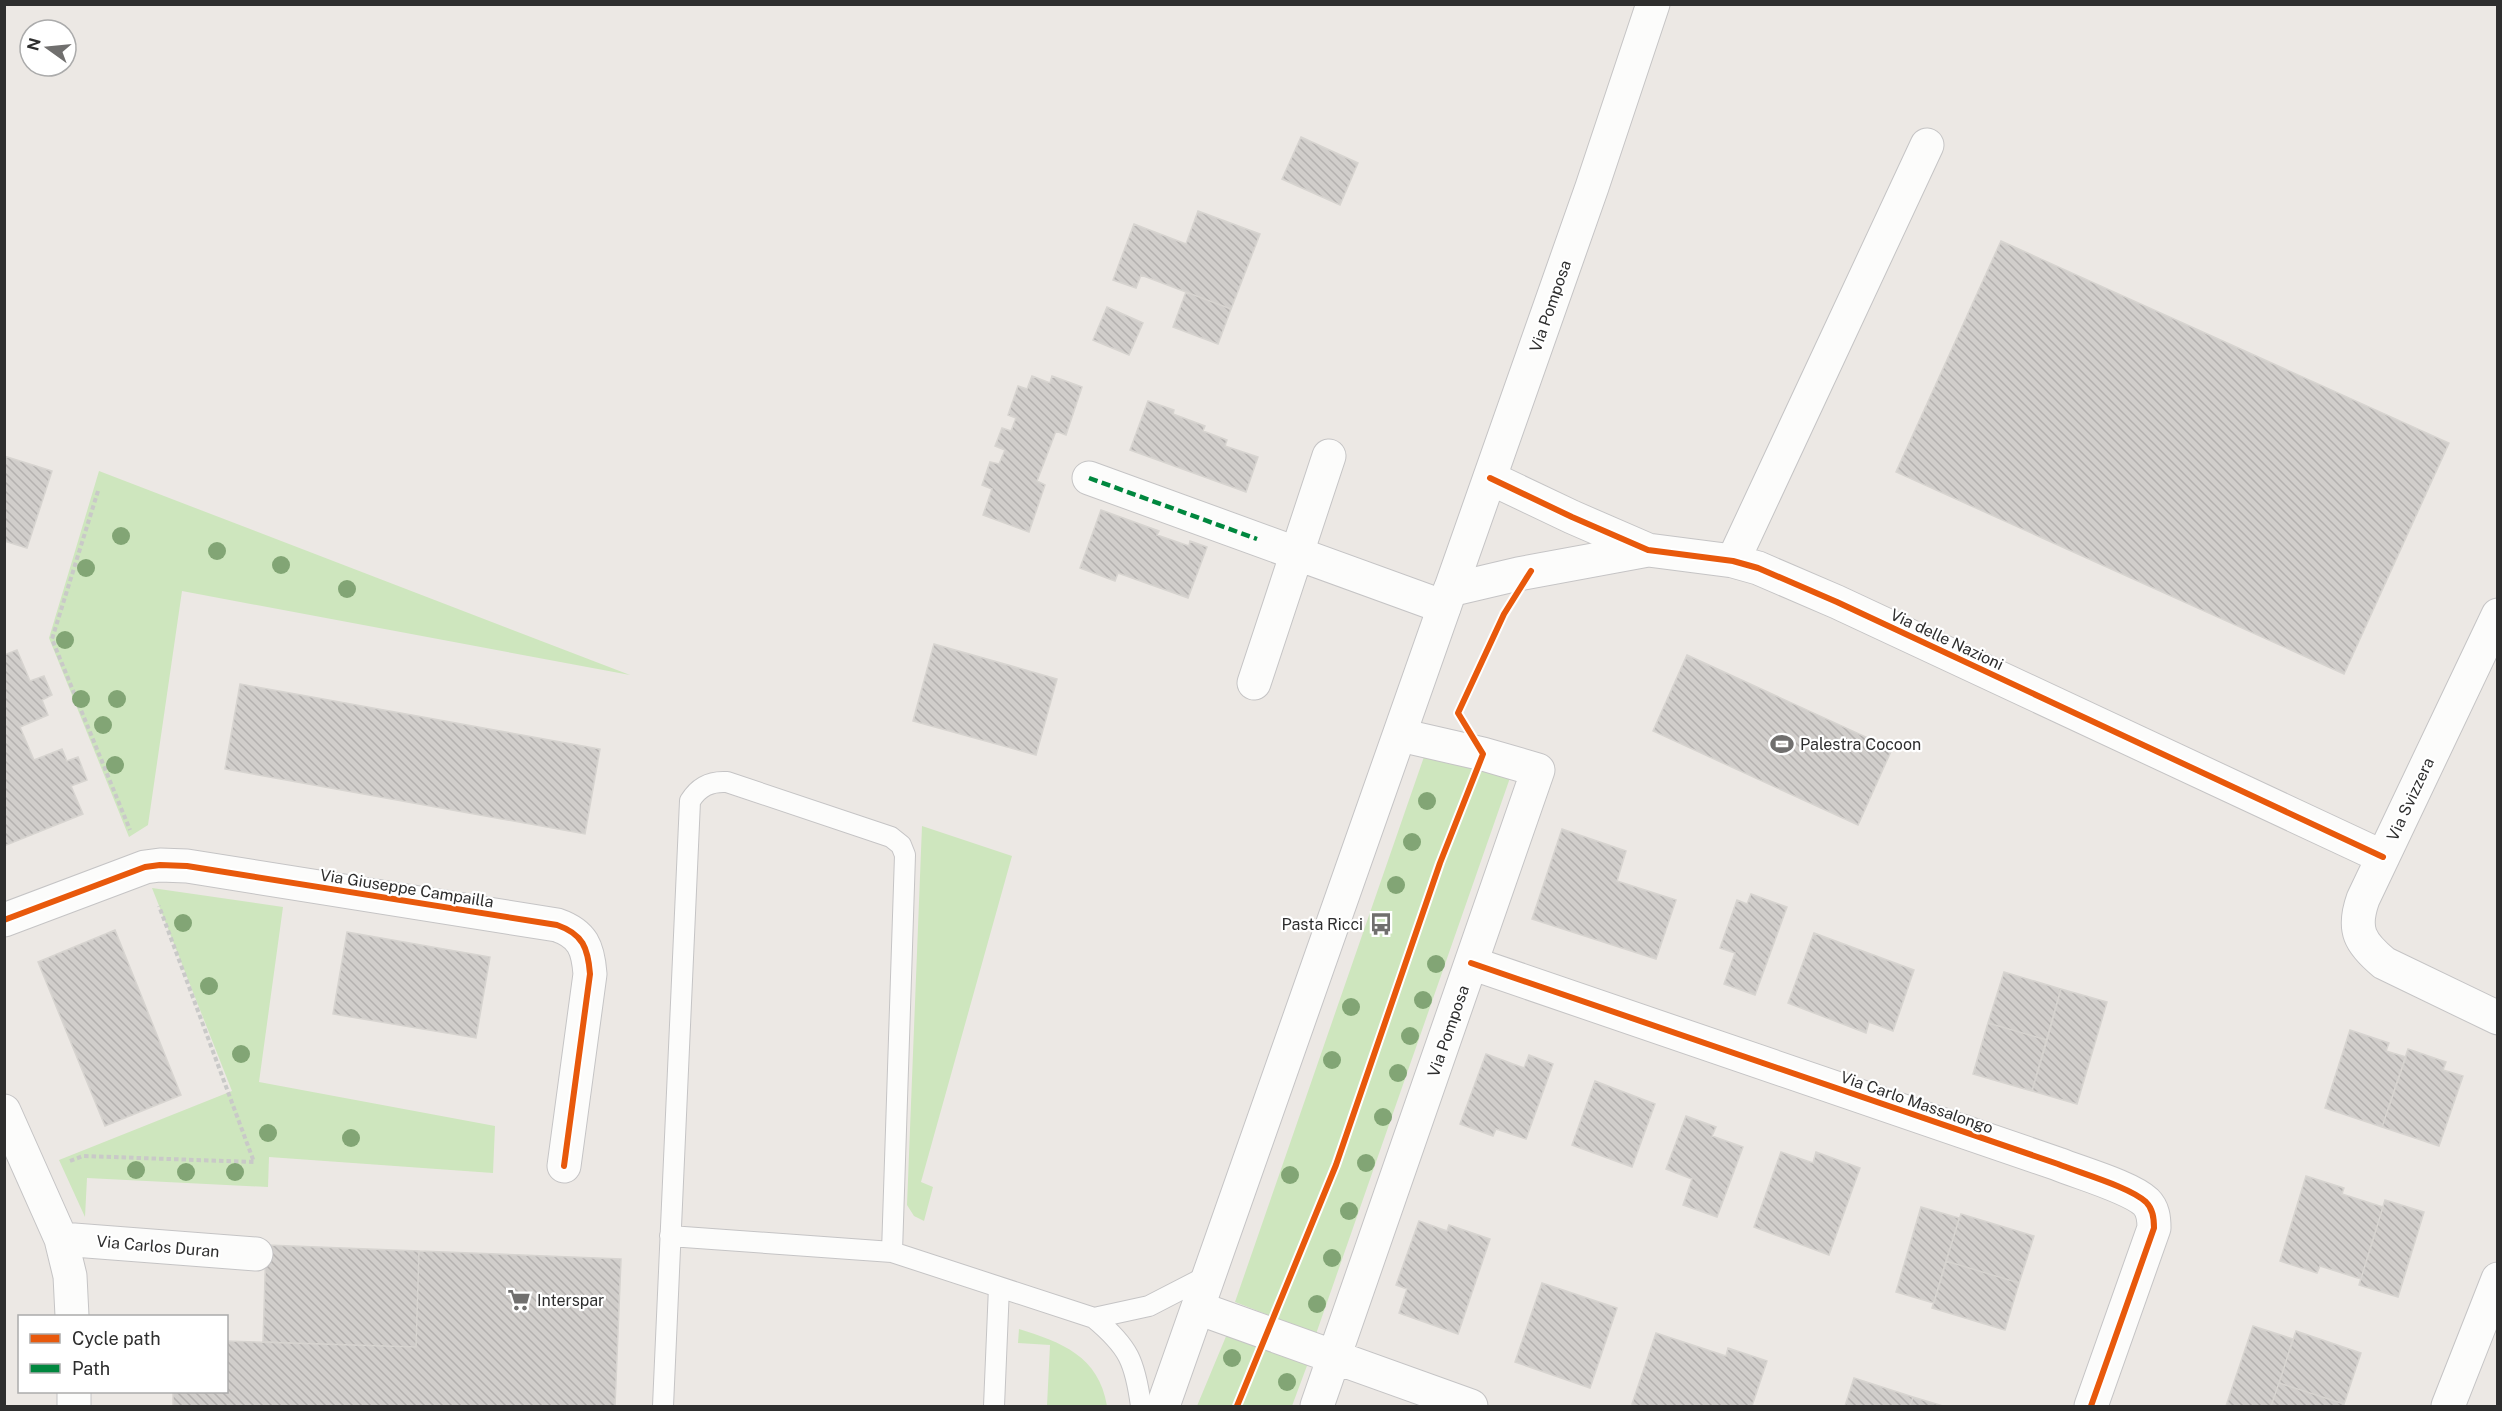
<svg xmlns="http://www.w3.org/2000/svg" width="2502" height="1411" viewBox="0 0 2502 1411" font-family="'Public Sans',sans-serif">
	<defs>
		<pattern id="building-back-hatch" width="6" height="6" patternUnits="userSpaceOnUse" patternTransform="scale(1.5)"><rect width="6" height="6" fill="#d1cecb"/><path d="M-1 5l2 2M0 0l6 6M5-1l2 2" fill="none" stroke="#b4b1af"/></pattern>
	</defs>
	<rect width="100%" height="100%" fill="#ece8e4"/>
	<!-- grass -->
	<path fill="#cee6be" d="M99 471 630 675 182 591 148 825 129 837 49 638Z
		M1426 751 1511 775 1316 1334 1235 1302Z
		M922 826 1012 856 921 1182 933 1187 924 1221 914 1216 907 1205Z
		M152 888 283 907 259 1082 495 1126 493 1173 269 1157 268 1187 87 1178 85 1217 59 1160 232 1091Z
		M1019 1329C1061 1342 1099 1356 1107 1406H1047L1050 1345 1018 1343Z
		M1227 1334 1308 1363 1292 1406H1197Z"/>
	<!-- building -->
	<path fill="url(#building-back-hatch)" stroke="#d7d4d0" stroke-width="1.5" d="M1301 137 1358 163 1340 205 1282 179Z
		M1198 211 1260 234 1231 309 1141 275 1136 288 1113 280 1134 224 1186 244Z
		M2001 241 2449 443 2344 674 1896 472Z
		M1186 292 1231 309 1218 344 1173 327Z
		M1107 307 1143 323 1129 355 1093 340Z
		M1032 376 1050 383 1052 376 1082 387 1066 435 1056 431 1037 481 1045 485 1029 532 983 515 992 489 982 485 990 462 999 464 1005 450 995 446 1002 428 1011 431 1016 418 1008 415 1018 386 1027 389Z
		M1148 401 1174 410 1173 414 1205 426 1203 431 1227 440 1225 446 1258 457 1246 492 1130 450Z
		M4 456 52 471 27 548 4 541Z
		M1101 510 1159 531 1157 535 1189 546 1190 541 1207 547 1188 598 1118 573 1115 581 1080 568Z
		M934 644 1057 679 1036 755 913 721Z
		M17 650 30 681 44 676 52 695 42 700 48 715 20 727 34 760 62 749 67 761 78 757 87 780 71 786 83 814 4 846V655Z
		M1687 655 1892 749 1858 825 1653 731Z
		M240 684 600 749 585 834 225 769Z
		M1562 829 1626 851 1617 881 1676 900 1656 959 1532 919Z
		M1751 894 1787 907 1755 995 1724 984 1735 953 1720 948 1737 900 1747 904Z
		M115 930 181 1095 105 1126 38 962Z
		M347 932 490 957 476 1038 333 1014Z
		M1814 933 1914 970 1893 1031 1869 1022 1866 1033 1788 1003Z
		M2004 972 2061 989 2047 1040 1988 1023Z
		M2061 989 2107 1002 2077 1104 2032 1091Z
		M1988 1023 2047 1040 2032 1091 1973 1074Z
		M2350 1030 2389 1043 2386 1051 2406 1057 2382 1127 2325 1108Z
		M2408 1049 2446 1062 2443 1070 2463 1076 2439 1146 2382 1127Z
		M1486 1054 1524 1068 1529 1055 1553 1064 1526 1139 1496 1129 1493 1136 1460 1124Z
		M1595 1081 1655 1104 1632 1167 1572 1145Z
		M1686 1116 1716 1127 1712 1136 1743 1147 1717 1217 1683 1205 1692 1179 1666 1169Z
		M1781 1152 1813 1163 1816 1152 1860 1168 1829 1255 1754 1227Z
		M2306 1176 2344 1188 2342 1194 2383 1207 2361 1279 2320 1266 2317 1273 2280 1261Z
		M2385 1200 2424 1212 2398 1297 2359 1285Z
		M1921 1207 1959 1218 1934 1303 1896 1292Z
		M1961 1214 2034 1236 2019 1283 1946 1261Z
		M1419 1221 1447 1231 1449 1225 1490 1239 1458 1334 1399 1313 1407 1289 1396 1285Z
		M266 1245 419 1251 416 1347 263 1342Z
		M419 1251 621 1259 615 1406H173V1392H226V1341L416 1347Z
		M1946 1261 2019 1283 2005 1330 1932 1308Z
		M1542 1283 1617 1308 1590 1388 1515 1362Z
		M2253 1326 2293 1339 2279 1383 2271 1406H2226Z
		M2296 1331 2361 1353 2344 1404 2279 1383Z
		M1656 1333 1726 1356 1728 1348 1767 1361 1752 1406H1639L1632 1404Z
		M1854 1378 1913 1397 1910 1406H1845Z
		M2279 1383 2344 1404 2343 1406H2271Z
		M1913 1397 1943 1406H1910Z"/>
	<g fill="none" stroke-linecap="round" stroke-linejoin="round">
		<!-- service casing -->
		<g stroke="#c5c4c5" stroke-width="22">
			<path id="service" d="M670 1236 892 1252 1094 1318
				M663 1406 690 801C699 786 711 781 727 782L891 837 901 845 905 855 892 1252
				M994 1406 999 1287
				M1141 1406C1135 1362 1129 1347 1094 1318L1149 1306 1211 1274"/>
		</g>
		<!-- minor casing -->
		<g stroke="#c5c4c5" stroke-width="35">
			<path id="minor" d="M1089 478 1444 607
				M1490 478 1572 517 1648 550 1733 561 1758 568 1837 602 2383 857
				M1733 561 1927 145
				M1450 590 1518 574 1648 550
				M2498 615 2363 899C2352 930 2360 943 2384 963L2498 1018
				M1254 683 1329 456
				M4 920 145 867 160 865 187 866 557 925C583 934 588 948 590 974L564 1166
				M1471 963 2058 1164C2080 1173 2130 1187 2146 1202 2153 1209 2154 1218 2154 1228L2091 1406
				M4 1111 61 1239 70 1276 72 1316
				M61 1239 256 1254
				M1198 1308 1471 1406
				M74 1406V1392
				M1317 1406 1538 770 1483 754 1400 735
				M2448 1406 2498 1279"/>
		</g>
		<!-- secondary casing -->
		<g stroke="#c5c4c5" stroke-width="35">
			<path id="secondary" d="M1163 1406 1592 187 1653 4"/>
		</g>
		<!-- path -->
		<path stroke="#c9c9c8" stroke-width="4" stroke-dasharray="4.5 3" stroke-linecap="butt" d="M98 491 52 639 130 830
			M70 1161 83 1156 254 1162 159 906"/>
		<!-- service -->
		<use href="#service" stroke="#fcfcfb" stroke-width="20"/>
		<!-- minor -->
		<use href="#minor" stroke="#fcfcfb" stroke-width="33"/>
		<!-- secondary -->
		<use href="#secondary" stroke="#fcfcfb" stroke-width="33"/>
		<!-- quiet -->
		<path stroke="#00873e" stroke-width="4.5" stroke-dasharray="9 4.5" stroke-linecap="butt" d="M1089 478 1257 539"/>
		<!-- cycleway casing -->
		<g stroke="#fff" stroke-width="10">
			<path id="cycleway" d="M1490 478 1572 517 1648 550 1733 561 1758 568 1837 602 2383 857
				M4 920 145 867 160 865 187 866 557 925C583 934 588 948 590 974L564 1166
				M1471 963 2058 1164C2080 1173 2130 1187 2146 1202 2153 1209 2154 1218 2154 1228L2091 1406
				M1237 1406 1336 1165 1440 863 1483 754 1458 713 1504 614 1531 571"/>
		</g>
		<!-- cycleway -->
		<use href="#cycleway" stroke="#e8590c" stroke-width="6"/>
	</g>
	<!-- trees -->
	<g fill="#82a575">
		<circle cx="121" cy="536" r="9"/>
		<circle cx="217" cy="551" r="9"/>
		<circle cx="281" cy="565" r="9"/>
		<circle cx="86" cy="568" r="9"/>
		<circle cx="347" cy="589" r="9"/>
		<circle cx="65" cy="640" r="9"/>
		<circle cx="81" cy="699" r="9"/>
		<circle cx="117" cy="699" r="9"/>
		<circle cx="103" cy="725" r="9"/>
		<circle cx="115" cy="765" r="9"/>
		<circle cx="1427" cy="801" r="9"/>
		<circle cx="1412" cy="842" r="9"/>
		<circle cx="1396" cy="885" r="9"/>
		<circle cx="183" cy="923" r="9"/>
		<circle cx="1436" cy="964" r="9"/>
		<circle cx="209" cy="986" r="9"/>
		<circle cx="1423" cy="1000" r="9"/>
		<circle cx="1351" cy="1007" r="9"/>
		<circle cx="1410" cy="1036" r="9"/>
		<circle cx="241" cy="1054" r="9"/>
		<circle cx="1332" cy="1060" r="9"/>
		<circle cx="1398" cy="1073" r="9"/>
		<circle cx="1383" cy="1117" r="9"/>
		<circle cx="268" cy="1133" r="9"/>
		<circle cx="351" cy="1138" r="9"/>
		<circle cx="1366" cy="1163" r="9"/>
		<circle cx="136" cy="1170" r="9"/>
		<circle cx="186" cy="1172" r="9"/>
		<circle cx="235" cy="1172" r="9"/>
		<circle cx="1290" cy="1175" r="9"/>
		<circle cx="1349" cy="1211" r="9"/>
		<circle cx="1332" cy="1258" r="9"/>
		<circle cx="1317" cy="1304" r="9"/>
		<circle cx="1232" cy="1358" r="9"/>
		<circle cx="1287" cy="1382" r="9"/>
	</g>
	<!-- icons -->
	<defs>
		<g id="stadium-bare" transform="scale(1.8)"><path d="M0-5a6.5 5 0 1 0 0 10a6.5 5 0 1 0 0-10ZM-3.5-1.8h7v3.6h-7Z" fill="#706f6e" stroke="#fff" stroke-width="2.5" paint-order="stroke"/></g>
		<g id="bus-bare" transform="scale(1.8)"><path d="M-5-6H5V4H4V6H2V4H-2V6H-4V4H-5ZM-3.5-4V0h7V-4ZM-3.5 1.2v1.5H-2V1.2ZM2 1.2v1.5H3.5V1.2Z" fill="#706f6e" stroke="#fff" stroke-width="2.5" paint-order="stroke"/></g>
		<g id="supermarket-bare" transform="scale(1.8)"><path d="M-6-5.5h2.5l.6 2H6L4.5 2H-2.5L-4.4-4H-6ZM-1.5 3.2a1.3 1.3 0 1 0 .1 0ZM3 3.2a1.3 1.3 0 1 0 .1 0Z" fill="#706f6e" stroke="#fff" stroke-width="2.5" paint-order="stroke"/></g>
	</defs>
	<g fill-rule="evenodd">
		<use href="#stadium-bare" x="1782" y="744"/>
		<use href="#bus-bare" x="1381" y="924"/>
		<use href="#supermarket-bare" x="519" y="1300"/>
	</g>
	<g text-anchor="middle" stroke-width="4.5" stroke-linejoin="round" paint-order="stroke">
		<!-- street labels -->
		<g font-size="16" fill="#2e2e2e" stroke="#fff">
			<text transform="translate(1550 306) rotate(-71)" y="6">Via Pomposa</text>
			<text transform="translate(1947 639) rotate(25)" y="6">Via delle Nazioni</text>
			<text transform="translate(2410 799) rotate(-65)" y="6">Via Svizzera</text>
			<text transform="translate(407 888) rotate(9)" y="6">Via Giuseppe Campailla</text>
			<text transform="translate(1448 1031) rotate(-71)" y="6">Via Pomposa</text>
			<text transform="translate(1917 1102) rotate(19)" y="6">Via Carlo Massalongo</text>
			<text transform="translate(158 1246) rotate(5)" y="6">Via Carlos Duran</text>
		</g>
		<!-- poi labels -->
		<g font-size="16" fill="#2e2e2e" stroke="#fff" text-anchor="start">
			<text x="1800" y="750">Palestra Cocoon</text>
			<text x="1363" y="930" text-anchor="end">Pasta Ricci</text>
			<text x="537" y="1306">Interspar</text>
		</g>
	</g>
	<!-- border -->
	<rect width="2502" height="1411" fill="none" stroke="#2e2e2e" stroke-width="12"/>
	<!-- legend -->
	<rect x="18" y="1315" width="210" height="78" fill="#ffffff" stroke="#ababab" stroke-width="1.5"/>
	<rect x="30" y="1334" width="30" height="9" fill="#e8590c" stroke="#ababab" stroke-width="1.5"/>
	<text x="72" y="1345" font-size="18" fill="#2e2e2e">Cycle path</text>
	<rect x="30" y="1364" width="30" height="9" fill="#00873e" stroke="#ababab" stroke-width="1.5"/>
	<text x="72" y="1375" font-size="18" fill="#2e2e2e">Path</text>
	<!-- north arrow -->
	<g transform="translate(48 48) rotate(285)"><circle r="28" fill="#ffffff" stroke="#ababab" stroke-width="1.5"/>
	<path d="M0-4.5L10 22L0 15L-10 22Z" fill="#706f6e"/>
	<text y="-9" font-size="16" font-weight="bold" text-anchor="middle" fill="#2e2e2e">N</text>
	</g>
</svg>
